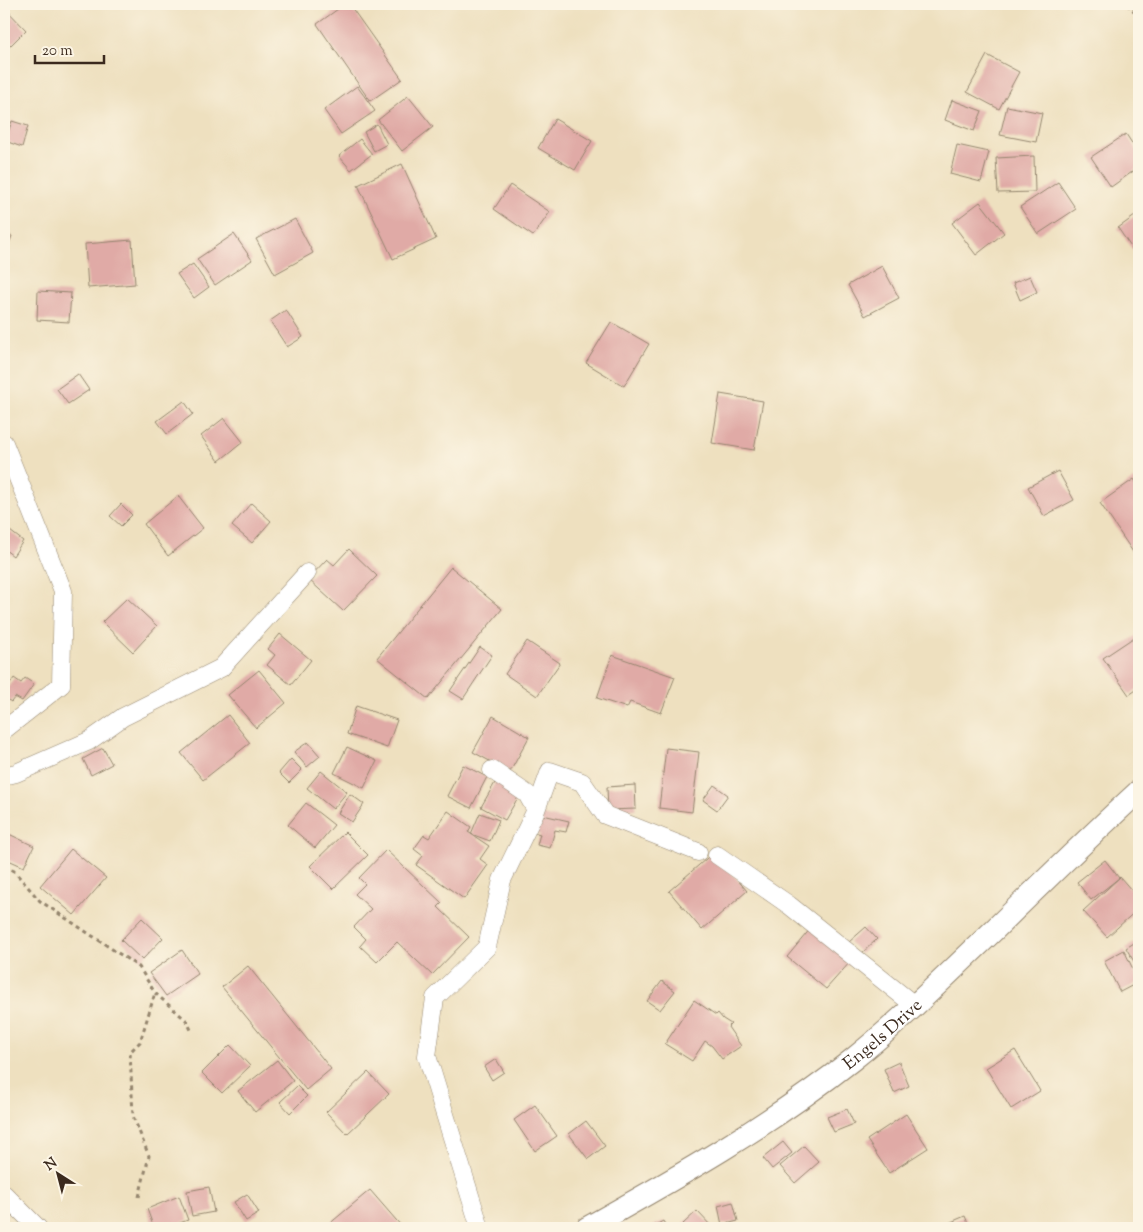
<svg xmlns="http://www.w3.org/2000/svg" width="1143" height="1232" viewBox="0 0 1143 1232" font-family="'Sorts Mill Goudy',serif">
	<rect width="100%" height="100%" fill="#fcf5e5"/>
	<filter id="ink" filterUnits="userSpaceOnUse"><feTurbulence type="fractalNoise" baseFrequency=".02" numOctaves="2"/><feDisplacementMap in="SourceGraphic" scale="10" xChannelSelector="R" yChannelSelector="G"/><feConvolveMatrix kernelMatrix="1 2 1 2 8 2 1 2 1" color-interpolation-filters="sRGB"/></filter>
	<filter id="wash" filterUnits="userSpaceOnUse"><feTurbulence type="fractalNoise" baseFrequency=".0096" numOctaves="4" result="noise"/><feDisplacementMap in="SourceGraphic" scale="20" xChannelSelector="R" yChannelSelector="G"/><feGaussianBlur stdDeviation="1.12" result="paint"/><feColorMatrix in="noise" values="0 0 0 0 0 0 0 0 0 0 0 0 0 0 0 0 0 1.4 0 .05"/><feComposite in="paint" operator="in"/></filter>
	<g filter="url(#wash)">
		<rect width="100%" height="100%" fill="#eee0bf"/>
		<g id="blocks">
			<!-- building -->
			<path fill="#e0aaa6" d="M345 4H349L402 79 370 101 317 24Z
				M789 4H806L804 9Z
				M4 7 26 30 4 52Z
				M987 55 1019 72 999 109 967 92Z
				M357 86 375 111 341 134 324 110Z
				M408 96 433 127 402 151 378 120Z
				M952 100 982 111 974 131 945 120Z
				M1007 106 1042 113 1036 142 1000 135Z
				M555 119 592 141 575 170 538 148Z
				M12 121 28 126 22 147 5 141Z
				M377 124 387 144 374 151 364 132Z
				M1126 134 1139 154V167L1111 187 1091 157Z
				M360 139 372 154 351 170 339 156Z
				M957 145 989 152 981 182 950 174Z
				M1034 156 1035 192 998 193 996 158Z
				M402 164 436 239 393 259 358 185Z
				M1058 182 1076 209 1038 234 1020 207Z
				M510 185 550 212 533 236 494 209Z
				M980 202 1004 233 976 255 952 223Z
				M1139 213V259L1118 228Z
				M295 219 313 253 275 274 256 239Z
				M4 233 12 236 4 256Z
				M234 234 252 260 215 285 197 259Z
				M132 240 135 284 88 288 85 244Z
				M193 264 209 287 194 298 177 274Z
				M882 266 899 298 865 316 848 285Z
				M1030 276 1037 292 1020 300 1013 283Z
				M38 291 71 293 69 322 37 320Z
				M286 310 303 337 287 347 270 321Z
				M611 322 649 344 624 386 586 363Z
				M78 374 89 390 68 404 57 389Z
				M720 394 763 401 754 450 712 443Z
				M184 401 193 414 167 434 157 421Z
				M224 418 243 442 219 461 201 436Z
				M1058 471 1074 500 1044 516 1028 487Z
				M1134 479 1139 487V556L1137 558 1100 503Z
				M178 496 203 528 168 556 144 524Z
				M251 503 271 521 252 543 232 526Z
				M121 504 132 515 121 526 110 516Z
				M10 531 23 541 13 556 4 549V540Z
				M349 549 377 576 343 611 308 579 327 559 334 565Z
				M451 567 502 609 428 699 377 658Z
				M127 598 157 626 133 652 102 622Z
				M280 634 311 660 291 685 267 665 275 655 268 649Z
				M1139 634V688L1129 695 1103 658Z
				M527 641 560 663 537 696 505 674Z
				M480 647 492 655 463 699 450 691Z
				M612 655 675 677 661 713 630 702 627 708 597 698Z
				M259 670 286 703 256 728 228 695Z
				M14 678 21 683 25 678 34 684 22 701 15 697 11 702 4 697V693Z
				M356 706 397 720 387 748 347 734Z
				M228 715 250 743 203 780 181 753Z
				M493 716 529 737 510 772 473 752Z
				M308 742 320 756 307 767 294 752Z
				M347 747 377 761 364 788 334 773Z
				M103 748 112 764 91 775 83 759Z
				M666 748 699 752 692 812 659 808Z
				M291 759 302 770 289 783 279 773Z
				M463 765 487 777 471 808 447 796Z
				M321 771 347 792 333 809 307 788Z
				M496 781 520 794 505 820 481 807Z
				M635 785 636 809 608 810 607 787Z
				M714 785 728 795 717 810 703 800Z
				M350 794 364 804 352 822 338 813Z
				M306 803 334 825 315 848 288 825Z
				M448 811 471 827 468 832 489 846 480 859 488 865 464 899 416 865 423 856 414 849 424 835 429 838Z
				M480 813 499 820 490 841 471 834Z
				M534 813 569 821 566 832 555 830 550 848 537 845 540 834 530 831Z
				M345 832 368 855 333 889 310 866Z
				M9 834 34 846 24 867 4 858V845Z
				M71 849 106 878 74 915 40 886Z
				M386 850 442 903 438 907 469 937 432 975 397 942 377 962 360 946 366 939 354 927 371 909 355 894 365 884 359 878Z
				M714 852 747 891 702 930 669 891Z
				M1105 860 1119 878 1091 900 1077 882Z
				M1120 877 1139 899V908L1107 937 1083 911Z
				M142 918 163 938 142 960 121 940Z
				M1139 926V937L1134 929Z
				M866 927 877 939 861 954 849 942Z
				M811 928 851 961 826 989 787 957Z
				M1139 940V970L1126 948Z
				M182 950 198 974 166 996 149 973Z
				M1124 950 1139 982 1120 992 1104 961Z
				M248 966 331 1069 306 1090 222 987Z
				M662 981 675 991 660 1010 647 1001Z
				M694 1000 716 1015 718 1013 723 1019 731 1024 728 1027 741 1046 722 1059 712 1046 705 1041 692 1061 665 1044Z
				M230 1045 250 1066 222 1093 202 1073Z
				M1015 1050 1040 1091 1011 1109 986 1068Z
				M496 1059 504 1072 492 1080 484 1067Z
				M277 1060 293 1081 255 1112 238 1091Z
				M899 1062 909 1086 894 1093 884 1069Z
				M368 1072 389 1094 347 1134 326 1112Z
				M297 1086 307 1096 290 1113 280 1102Z
				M535 1105 557 1136 535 1151 514 1120Z
				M847 1109 854 1124 834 1132 827 1117Z
				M906 1114 928 1148 889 1173 867 1140Z
				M586 1121 605 1146 588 1159 569 1134Z
				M783 1142 792 1153 772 1169 763 1158Z
				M804 1146 819 1162 795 1183 780 1166Z
				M209 1187 214 1212 192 1216 187 1191Z
				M370 1190 403 1228H331L328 1225Z
				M247 1194 259 1213 246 1221 234 1202Z
				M179 1196 188 1220 166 1228H154L147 1209Z
				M733 1202 738 1221 722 1225 718 1206Z
				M697 1211 713 1228H687L683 1224Z
				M965 1216 970 1228H937Z
				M663 1221 667 1228H650Z"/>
		</g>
	</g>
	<g filter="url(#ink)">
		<use href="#blocks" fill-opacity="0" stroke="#94856e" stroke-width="1"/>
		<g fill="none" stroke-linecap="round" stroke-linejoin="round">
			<!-- minor casing -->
			<g stroke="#94856e" stroke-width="19">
				<path id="minor" d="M4 443 63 591 61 685 4 730
					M492 770 527 794 536 810
					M4 776 16 773 89 741 123 717 221 668 307 573
					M717 855 789 905 914 1005
					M4 1194 38 1228
					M480 1228 427 1056 435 998 487 947 502 880 536 810 550 771 582 782 605 815 698 852"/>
			</g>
			<!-- tertiary casing -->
			<g stroke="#94856e" stroke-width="24">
				<g id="tertiary">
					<path id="s1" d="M587 1228C678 1177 770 1125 852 1060 902 1020 948 974 994 930 1042 883 1090 836 1139 791"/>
				</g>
			</g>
			<!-- path -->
			<path stroke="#94856e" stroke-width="3" stroke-dasharray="4 4" stroke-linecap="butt" d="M1127 4 1139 16
				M4 867 14 871 40 901 139 967 155 993 187 1021 191 1030
				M139 1197 149 1156 133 1116 130 1052 140 1042 155 993"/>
			<!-- minor -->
			<use href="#minor" stroke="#fff" stroke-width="18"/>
			<!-- tertiary -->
			<use href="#tertiary" stroke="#fff" stroke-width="22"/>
		</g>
	</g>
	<g text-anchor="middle" stroke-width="4" stroke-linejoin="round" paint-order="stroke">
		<!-- street labels -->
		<g font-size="18" fill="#3b2a1e" stroke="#fcf5e5">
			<text dy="6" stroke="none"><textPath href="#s1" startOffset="354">Engels Drive</textPath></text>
		</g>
	</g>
	<!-- margin -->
	<rect width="1143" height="1232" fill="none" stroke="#fcf5e5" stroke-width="20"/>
	<!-- north arrow -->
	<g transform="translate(58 1174) rotate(324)" stroke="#fcf5e5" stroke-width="4" paint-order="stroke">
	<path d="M0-4L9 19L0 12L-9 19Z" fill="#3b2a1e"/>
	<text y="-8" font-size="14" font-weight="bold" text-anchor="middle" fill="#3b2a1e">N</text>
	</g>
	<!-- scale -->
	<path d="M35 55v8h69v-8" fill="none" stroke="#3b2a1e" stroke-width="2.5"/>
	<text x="42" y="55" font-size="15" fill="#3b2a1e" stroke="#fcf5e5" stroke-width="4" paint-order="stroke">20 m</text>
</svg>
